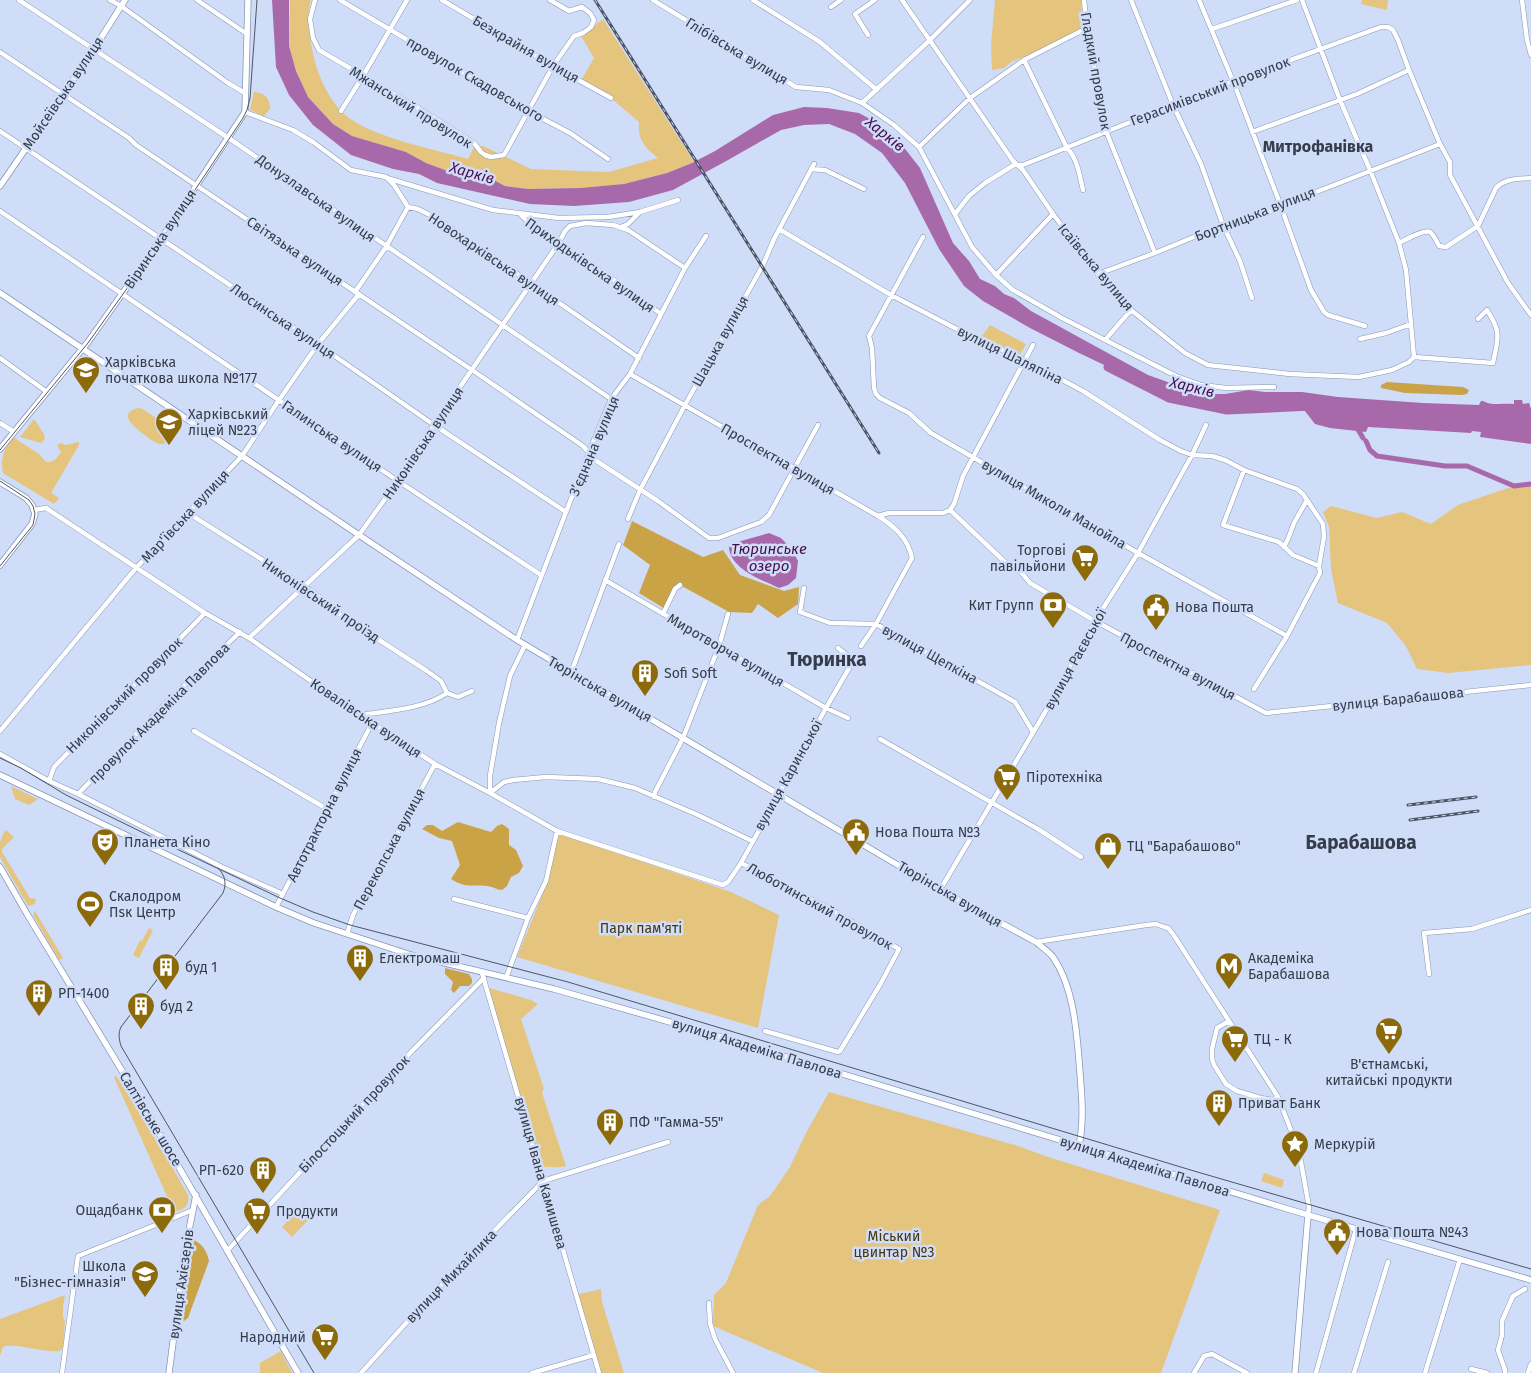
<svg xmlns="http://www.w3.org/2000/svg" width="1531" height="1373" viewBox="0 0 1531 1373" font-family="'Fira Sans',sans-serif">
	<rect width="100%" height="100%" fill="#cfddf9"/>
	<!-- green -->
	<path fill="#e5c47e" d="M290 0H311C306 16 309 32 312 49 316 70 325 94 341 111 364 136 434 149 468 159L474 147 483 146 531 169 609 172 658 158C645 148 637 139 639 122L612 99 582 79 594 58 581 36 603 19 694 162 667 173 624 184 580 188 528 189 505 186 486 176 470 172 445 170 426 163 406 152 352 136 333 124 308 97 296 71 289 46Z
		M995 0H1081L1082 28 1041 50 1011 62 1004 68 992 70 991 45Z
		M1362 0H1388L1387 10 1361 4Z
		M254 92C265 93 270 98 270 109L264 116 250 110Z
		M990 325 1026 344 1020 355 982 336Z
		M138 408 143 409 167 426 170 429 171 435C170 440 166 445 160 444 155 443 150 439 146 436 137 429 115 414 138 408Z
		M34 419 44 434 45 439 41 443 20 437Z
		M13 437 39 454 46 462H50L56 459 61 452 57 445 61 443 65 445 79 442V445L51 493 59 498 54 504 3 473C0 459 4 449 13 437Z
		M1531 485V665L1448 673 1417 669 1406 646 1387 623 1338 603 1331 569 1329 527 1323 512 1331 506 1377 518 1402 512 1431 524 1458 505 1514 486Z
		M11 786 38 799 29 805 15 799Z
		M6 830 14 837 2 849V852L30 898 36 899 35 904 28 906 0 857V843L3 834Z
		M559 833 731 892 779 915 758 1028 517 957 548 881Z
		M35 911 63 958 59 960 33 915Z
		M149 928 153 930 139 958 133 955 140 940 142 941Z
		M486 987 531 1000 538 1004 521 1019 544 1089 542 1091 543 1096 566 1166C556 1169 549 1166 539 1167Z
		M115 1076 117 1077 171 1165 188 1195C190 1206 184 1209 174 1212L114 1077Z
		M829 1092 1018 1146 1048 1157 1220 1210 1161 1373H823L713 1326 714 1295 726 1283 758 1205 770 1196 790 1167 806 1133Z
		M1264 1173 1284 1180 1282 1188 1261 1181Z
		M304 1204 314 1214 292 1237 282 1227Z
		M601 1289 602 1302 624 1373H599L576 1295Z
		M65 1295 63 1307V1317L65 1321 63 1347 60 1351C44 1353 13 1342 3 1347L0 1356V1319Z
		M281 1351 292 1373H260V1363Z"/>
	<!-- forest -->
	<path fill="#cba347" d="M1387 382 1463 387 1469 390 1467 394 1462 395 1405 393 1381 388V385Z
		M632 521 703 557 723 550 740 575 784 591 799 587 798 604 778 618 758 604 752 613 729 612 680 585 665 609 639 593 650 565 623 545Z
		M458 822 491 832 497 826 502 824 509 829V845L516 850 523 866 519 873 511 877 507 886 502 890C497 890 492 886 487 886 470 884 467 889 451 879L460 865 452 841 439 838 422 829 427 825H433L442 831Z
		M445 968 469 974 472 979V983L469 986H460L454 993 451 990 453 982 445 974Z
		M194 1240C202 1244 207 1251 209 1261L188 1318 184 1321H181L190 1243Z"/>
	<!-- water -->
	<path fill="#a869ab" d="M272 0H289V46L296 71 308 97 333 124 352 136 406 152 426 163 445 170 470 172 486 176 505 186 528 189 580 188 624 184 667 173 692 163 715 151 773 115 804 107 827 108 859 113 881 125 902 145 920 168 953 243 969 261 980 279 995 286 1004 294 1014 298 1031 311 1148 375 1193 391 1212 394H1225L1249 390 1265 392H1302L1338 397 1423 403 1479 405 1481 401H1483C1491 406 1504 403 1514 404V400H1522L1523 404 1529 403 1531 409V444L1480 437 1481 432 1472 431 1471 433 1368 427 1366 432 1330 428 1315 424 1301 406 1292 404 1261 409 1215 406 1176 399 1079 353 1030 328 983 301 964 286 939 249 905 183 882 153 855 134 829 124 804 125 781 130 728 160 673 190 629 202 574 206 530 204 437 183 419 174 393 169 351 155 313 125 289 95 276 67Z
		M769 533 781 538 791 548 798 561 796 578 788 585 779 588C762 580 730 569 729 547L734 543Z"/>
	<g fill="none" stroke-linecap="round" stroke-linejoin="round">
		<!-- canal -->
		<path stroke="#a869ab" stroke-width="5" d="M1356 426 1363 438
			M1366 441 1370 450 1377 456 1445 466H1467L1514 486 1531 484"/>
		<!-- river -->
		<path stroke="#a869ab" stroke-width="9" d="M1108 367 1169 398 1227 410 1312 406"/>
		<!-- minor casing -->
		<g stroke="#8796b8" stroke-width="5.5">
			<path id="minor" d="M19 0 227 137 611 399
				M110 0 121 6 228 83 245 93
				M197 0 247 34
				M315 0 310 19 313 38 319 50 418 108 474 143 481 152 485 155 491 157 504 155 553 66 574 36 583 33 591 27 594 20 590 13 582 7 569 11 550 0
				M340 0 528 111 570 133 608 159
				M442 0 553 66 611 98
				M653 0 796 87 829 90 862 103 930 40 970 0
				M753 0 820 42 877 90
				M902 0 1013 161 1023 170 1053 214 1098 274 1131 310 1185 353 1208 365 1290 374 1359 377 1392 370 1409 362 1414 357
				M1084 0 1087 28 1106 131 1155 253
				M1131 0 1173 105 1201 164 1223 225 1240 261 1252 298
				M1199 0 1233 81 1279 201 1311 290 1324 312 1328 315 1365 326
				M1302 0 1340 100 1370 170 1399 243 1406 270 1414 357
				M1522 0 1527 40 1531 55
				M831 7 841 0
				M1212 29 1297 0
				M868 35 855 14 875 0
				M0 52 129 138 136 145 472 370 583 446 595 460 658 501 709 538H718L761 522 769 515 818 425
				M1024 60 1067 148C1077 157 1080 177 1083 190
				M862 103 894 125 919 147 972 247 996 275 1013 290 1062 318 1176 376 1201 385 1226 388 1274 387
				M341 111 363 76 407 0
				M245 112 293 130 313 142 351 170 386 177 394 185 408 207 418 209 438 219 639 358
				M0 131 303 334 434 425 566 512
				M1252 132 1357 94 1409 70
				M919 147 970 98 1024 60 1087 28
				M811 169 825 170 864 189
				M387 178 493 210 559 218 608 217 640 212 678 200
				M0 211 398 481 541 575
				M520 214 533 227 551 237 558 244 620 284 661 314
				M955 214 969 196 985 183 1014 165H1023L1233 81 1381 27H1388L1393 30 1398 40 1409 70 1440 144 1450 162V175L1508 283 1531 315
				M621 227 628 224 639 213
				M779 229 891 295 974 338 1025 360 1083 391 1160 440 1181 451 1192 455 1212 456 1225 460 1244 470 1297 489 1303 494 1323 524 1324 537 1319 566 1320 573 1287 636 1254 689
				M923 237 869 336 872 348 874 388 876 394 880 398 909 413 931 433 1138 553 1287 636
				M1399 243C1405 240 1424 229 1430 232 1434 235 1437 242 1439 246L1446 247 1478 226 1496 188C1505 178 1519 179 1531 178
				M1098 274 1155 253 1223 225 1276 210 1285 204 1440 144
				M996 275 1053 214
				M355 292 386 247 408 207
				M1360 339 1386 333 1411 324
				M1105 340 1131 310
				M1414 357 1493 363C1498 338 1502 333 1487 310L1478 319
				M0 358 47 392
				M630 374 878 516C894 526 908 538 912 558L876 624 861 646
				M0 423 14 432
				M1244 470 1223 525 1279 542 1293 555 1319 566
				M34 510 46 508 205 613 249 638 360 715 435 764 490 793 557 831 723 885 728 882 741 863 826 708 852 663 847 655 838 648
				M950 510 1007 564 1021 572 1030 583 1095 621 1266 713 1531 685
				M188 513 304 586 324 600 333 610 427 671 441 681 447 693
				M878 516 889 513H943L950 510 954 504 963 476 1033 345
				M628 519 640 490 685 405 763 265 774 239 814 164
				M1284 547 1288 539 1294 523 1307 500
				M605 580 826 708 848 718
				M804 588 800 612 830 623 876 624 1015 702 1033 732
				M663 614 675 589 680 585
				M249 638 359 535 398 481 401 473 558 244 565 231 570 226 586 223 613 225 628 230 685 268
				M517 640 589 452 611 399 630 374 685 268 706 236
				M571 673 619 544
				M360 715C388 711 424 709 447 693L458 697 472 691
				M0 731 136 568 242 456 279 400 318 344 359 294
				M194 731 327 809
				M880 739 1038 829 1081 857
				M0 754 49 781 78 794 222 867 283 894
				M49 781 54 767 205 613
				M490 793 504 782 513 780 546 777 598 779 635 788 698 815 752 841
				M490 793V776L499 723 510 676 525 645
				M78 794 166 703 240 632
				M654 797 655 792 683 738 719 646 728 614
				M741 863 828 908 899 949 881 983 840 1051 838 1052 765 1031
				M940 890 1044 714 1095 621 1138 553 1192 455 1206 425
				M454 899 528 918
				M276 907 372 723
				M347 934 353 915 435 764
				M1036 942 1146 925 1156 924 1164 927 1168 928 1173 934 1278 1097 1299 1151 1309 1207 1308 1215
				M482 973 599 1373
				M1429 974 1424 933 1472 929 1531 910
				M506 978 528 918 546 881 557 831
				M1229 1021 1217 1028 1212 1049V1059L1214 1065 1226 1084 1237 1091 1260 1098 1273 1100 1278 1097
				M227 1251 413 1050 484 978
				M709 1303 710 1323 715 1339 733 1373
				M1471 1369 1487 1373
				M62 1373 78 1256 193 1210
				M361 1373 426 1301 543 1181 668 1142
				M532 1373 594 1355
				M1194 1373 1204 1356 1212 1354 1247 1373
				M1316 1373 1356 1229
				M1354 1373 1388 1262
				M1425 1373 1460 1259
				M1505 1373V1370L1498 1350 1502 1335V1321L1513 1296 1525 1289
				M1528 1373 1531 1364"/>
		</g>
		<!-- major casing -->
		<g stroke="#8796b8" stroke-width="7">
			<path id="major" d="M0 186 94 49 125 0
				M0 293 359 535 517 640 940 890 1036 942C1042 947 1048 951 1053 957 1075 989 1077 1036 1080 1073 1082 1098 1084 1121 1079 1146
				M0 449 88 342 161 239 245 112 248 0
				M0 482 26 498 32 505 35 514 32 524 0 565
				M0 775 276 907 314 923 411 955 554 989 691 1028 1291 1210 1531 1280
				M0 867 27 914 144 1107 298 1373
				M169 1373 185 1250 196 1195
				M1295 1373 1308 1215"/>
		</g>
		<!-- minor -->
		<use href="#minor" stroke="#fff" stroke-width="4.5"/>
		<!-- major -->
		<use href="#major" stroke="#fff" stroke-width="5.5"/>
		<!-- tram -->
		<path stroke="#4d5565" stroke-width="1" d="M0 450 88 343 161 241 243 118 247 110 250 98 257 0
			M0 481 29 500 33 506 35 514 33 525 0 566
			M0 758 21 768 66 795 160 841 280 898 313 912 350 925 568 982 1194 1171 1531 1269
			M218 868C225 875 227 883 223 893L121 1027C118 1033 119 1039 121 1046L314 1373"/>
		<!-- rail casing -->
		<g stroke="#4d5565" stroke-width="3">
			<path id="rail" d="M595 0 879 453
				M1408 805 1476 797
				M1410 820 1478 811"/>
		</g>
		<!-- rail -->
		<use href="#rail" stroke="#cfddf9" stroke-width="1" stroke-dasharray="4" stroke-linecap="butt"/>
	</g>
	<!-- icons -->
	<defs>
		<g id="school-pin" transform="scale(1.4375)"><path d="M0 17L-7.5 6A9.5 9.5 0 1 1 7.5 6Z" fill="#8c6a0a" stroke="#cfddf9"/><path d="M0-5L7-2L0 1L-7-2ZM-4 1L0 2.5L4 1V4Q0 6-4 4Z" fill="#fff"/></g>
		<g id="supermarket-pin" transform="scale(1.4375)"><path d="M0 17L-7.5 6A9.5 9.5 0 1 1 7.5 6Z" fill="#8c6a0a" stroke="#cfddf9"/><path d="M-6-5.5h2.5l.6 2H6L4.5 2H-2.5L-4.4-4H-6ZM-1.5 3.2a1.3 1.3 0 1 0 .1 0ZM3 3.2a1.3 1.3 0 1 0 .1 0Z" fill="#fff"/></g>
		<g id="bank-pin" transform="scale(1.4375)"><path d="M0 17L-7.5 6A9.5 9.5 0 1 1 7.5 6Z" fill="#8c6a0a" stroke="#cfddf9"/><path d="M-6-4H6V4H-6ZM0-2.3a2.3 2.3 0 1 0 0 4.6a2.3 2.3 0 1 0 0-4.6Z" fill="#fff"/></g>
		<g id="civic-pin" transform="scale(1.4375)"><path d="M0 17L-7.5 6A9.5 9.5 0 1 1 7.5 6Z" fill="#8c6a0a" stroke="#cfddf9"/><path d="M-.6-6.5H3V-4.5H.6V-3L4-1V1h2V6H-6V1h2V-1L-.6-3ZM-1.2 2.5V6h2.4V2.5Z" fill="#fff"/></g>
		<g id="building-pin" transform="scale(1.4375)"><path d="M0 17L-7.5 6A9.5 9.5 0 1 1 7.5 6Z" fill="#8c6a0a" stroke="#cfddf9"/><path d="M-4-6H4V6H1V3H-1V6H-4ZM-2.5-4.3h1.7v1.8h-1.7ZM.8-4.3h1.7v1.8H.8ZM-2.5-1h1.7V.8h-1.7ZM.8-1h1.7V.8H.8Z" fill="#fff"/></g>
		<g id="theatre-pin" transform="scale(1.4375)"><path d="M0 17L-7.5 6A9.5 9.5 0 1 1 7.5 6Z" fill="#8c6a0a" stroke="#cfddf9"/><path d="M-5-5.5Q0-4 5-5.5V0Q5 5 0 6Q-5 5-5 0ZM-3.3-2.5H-1v1.5H-3.3ZM1-2.5H3.3v1.5H1ZM-2.8 1Q0 5.5 2.8 1Z" fill="#fff"/></g>
		<g id="shop-pin" transform="scale(1.4375)"><path d="M0 17L-7.5 6A9.5 9.5 0 1 1 7.5 6Z" fill="#8c6a0a" stroke="#cfddf9"/><path d="M-5-2.5h2.3a2.7 3.5 0 0 1 5.4 0H5L5.5 6h-11ZM-1.5-2.5h3a1.5 2.3 0 0 0-3 0Z" fill="#fff"/></g>
		<g id="stadium-pin" transform="scale(1.4375)"><path d="M0 17L-7.5 6A9.5 9.5 0 1 1 7.5 6Z" fill="#8c6a0a" stroke="#cfddf9"/><path d="M0-5a6.5 5 0 1 0 0 10a6.5 5 0 1 0 0-10ZM-3.5-1.8h7v3.6h-7Z" fill="#fff"/></g>
		<g id="metro-pin" transform="scale(1.4375)"><path d="M0 17L-7.5 6A9.5 9.5 0 1 1 7.5 6Z" fill="#8c6a0a" stroke="#cfddf9"/><path d="M-5.5 5V-5H-3L0 0L3-5H5.5V5H3V-.5L0 4L-3-.5V5Z" fill="#fff"/></g>
		<g id="sight-pin" transform="scale(1.4375)"><path d="M0 17L-7.5 6A9.5 9.5 0 1 1 7.5 6Z" fill="#8c6a0a" stroke="#cfddf9"/><path d="M0-6L1.8-2.2L6-1.7L2.9 1.2L3.7 5.4L0 3.3L-3.7 5.4L-2.9 1.2L-6-1.7L-1.8-2.2Z" fill="#fff"/></g>
	</defs>
	<g fill-rule="evenodd">
		<use href="#school-pin" x="86" y="370"/>
		<use href="#school-pin" x="169" y="422"/>
		<use href="#supermarket-pin" x="1085" y="558"/>
		<use href="#bank-pin" x="1053" y="605"/>
		<use href="#civic-pin" x="1156" y="607"/>
		<use href="#building-pin" x="645" y="673"/>
		<use href="#supermarket-pin" x="1007" y="777"/>
		<use href="#civic-pin" x="856" y="832"/>
		<use href="#theatre-pin" x="105" y="842"/>
		<use href="#shop-pin" x="1108" y="846"/>
		<use href="#stadium-pin" x="90" y="904"/>
		<use href="#building-pin" x="360" y="958"/>
		<use href="#metro-pin" x="1229" y="966"/>
		<use href="#building-pin" x="166" y="967"/>
		<use href="#building-pin" x="39" y="993"/>
		<use href="#building-pin" x="141" y="1006"/>
		<use href="#supermarket-pin" x="1389" y="1031"/>
		<use href="#supermarket-pin" x="1235" y="1039"/>
		<use href="#building-pin" x="1219" y="1103"/>
		<use href="#building-pin" x="610" y="1122"/>
		<use href="#sight-pin" x="1295" y="1144"/>
		<use href="#building-pin" x="263" y="1170"/>
		<use href="#bank-pin" x="162" y="1210"/>
		<use href="#supermarket-pin" x="257" y="1211"/>
		<use href="#civic-pin" x="1337" y="1232"/>
		<use href="#school-pin" x="145" y="1274"/>
		<use href="#supermarket-pin" x="325" y="1337"/>
	</g>
	<g text-anchor="middle" stroke-width="5" stroke-linejoin="round" paint-order="stroke">
		<!-- street labels -->
		<g font-size="14" fill="#353c4a" stroke="#cfddf9">
			<text transform="translate(526 49) rotate(30)" y="5">Безкрайня вулиця</text>
			<text transform="translate(737 51) rotate(31)" y="5">Глібівська вулиця</text>
			<text transform="translate(1096 71) rotate(80)" y="5">Гладкий провулок</text>
			<text transform="translate(475 79) rotate(30)" y="5">провулок Скадовського</text>
			<text transform="translate(1210 91) rotate(-21)" y="5">Герасимівський провулок</text>
			<text transform="translate(63 93) rotate(-56)" y="5">Мойсеївська вулиця</text>
			<text transform="translate(411 107) rotate(32)" y="5">Мжанський провулок</text>
			<text transform="translate(316 198) rotate(35)" y="5">Донузлавська вулиця</text>
			<text transform="translate(1255 214) rotate(-21)" y="5">Бортницька вулиця</text>
			<text transform="translate(160 239) rotate(-56)" y="5">Віринська вулиця</text>
			<text transform="translate(295 251) rotate(34)" y="5">Світязька вулиця</text>
			<text transform="translate(494 259) rotate(34)" y="5">Новохарківська вулиця</text>
			<text transform="translate(590 265) rotate(35)" y="5">Приходьківська вулиця</text>
			<text transform="translate(1096 267) rotate(50)" y="5">Ісаївська вулиця</text>
			<text transform="translate(283 321) rotate(34)" y="5">Люсинська вулиця</text>
			<text transform="translate(720 341) rotate(-61)" y="5">Шацька вулиця</text>
			<text transform="translate(1010 355) rotate(26)" y="5">вулиця Шаляпіна</text>
			<text transform="translate(332 436) rotate(34)" y="5">Галинська вулиця</text>
			<text transform="translate(423 443) rotate(-56)" y="5">Никонівська вулиця</text>
			<text transform="translate(594 446) rotate(-67)" y="5">З’єднана вулиця</text>
			<text transform="translate(778 459) rotate(30)" y="5">Проспектна вулиця</text>
			<text transform="translate(1054 504) rotate(30)" y="5">вулиця Миколи Манойла</text>
			<text transform="translate(185 516) rotate(-47)" y="5">Мар'ївська вулиця</text>
			<text transform="translate(321 600) rotate(34)" y="5">Никонівський проїзд</text>
			<text transform="translate(726 650) rotate(30)" y="5">Миротворча вулиця</text>
			<text transform="translate(930 654) rotate(29)" y="5">вулиця Щепкіна</text>
			<text transform="translate(1075 659) rotate(-61)" y="5">вулиця Раєвської</text>
			<text transform="translate(1178 666) rotate(28)" y="5">Проспектна вулиця</text>
			<text transform="translate(600 689) rotate(30)" y="5">Тюрінська вулиця</text>
			<text transform="translate(124 695) rotate(-45)" y="5">Никонівський провулок</text>
			<text transform="translate(1398 699) rotate(-6)" y="5">вулиця Барабашова</text>
			<text transform="translate(159 713) rotate(-45)" y="5">провулок Академіка Павлова</text>
			<text transform="translate(366 718) rotate(34)" y="5">Ковалівська вулиця</text>
			<text transform="translate(788 775) rotate(-61)" y="5">вулиця Каринської</text>
			<text transform="translate(324 815) rotate(-63)" y="5">Автотракторна вулиця</text>
			<text transform="translate(389 849) rotate(-62)" y="5">Перекопська вулиця</text>
			<text transform="translate(950 894) rotate(30)" y="5">Тюрінська вулиця</text>
			<text transform="translate(820 906) rotate(29)" y="5">Люботинський провулок</text>
			<text transform="translate(757 1048) rotate(17)" y="5">вулиця Академіка Павлова</text>
			<text transform="translate(354 1114) rotate(-47)" y="5">Білостоцький провулок</text>
			<text transform="translate(151 1119) rotate(59)" y="5">Салтівське шосе</text>
			<text transform="translate(1145 1166) rotate(17)" y="5">вулиця Академіка Павлова</text>
			<text transform="translate(541 1173) rotate(74)" y="5">вулиця Івана Камишева</text>
			<text transform="translate(451 1276) rotate(-46)" y="5">вулиця Михайлика</text>
			<text transform="translate(181 1284) rotate(-82)" y="5">вулиця Ахієзерів</text>
		</g>
		<!-- poi labels -->
		<g font-size="14" fill="#353c4a" stroke="#cfddf9" text-anchor="start">
			<text x="105" y="367">Харківська<tspan x="105" dy="16">початкова школа №177</tspan></text>
			<text x="188" y="419">Харківський<tspan x="188" dy="16">ліцей №23</tspan></text>
			<text x="1066" y="555" text-anchor="end">Торгові<tspan x="1066" dy="16">павільйони</tspan></text>
			<text x="1034" y="610" text-anchor="end">Кит Групп</text>
			<text x="1175" y="612">Нова Пошта</text>
			<text x="664" y="678">Sofi Soft</text>
			<text x="1026" y="782">Піротехніка</text>
			<text x="875" y="837">Нова Пошта №3</text>
			<text x="124" y="847">Планета Кіно</text>
			<text x="1127" y="851">ТЦ "Барабашово"</text>
			<text x="109" y="901">Скалодром<tspan x="109" dy="16">Пsк Центр</tspan></text>
			<text x="379" y="963">Електромаш</text>
			<text x="1248" y="963">Академіка<tspan x="1248" dy="16">Барабашова</tspan></text>
			<text x="185" y="972">буд 1</text>
			<text x="58" y="998">РП-1400</text>
			<text x="160" y="1011">буд 2</text>
			<text x="1254" y="1044">ТЦ - К</text>
			<text x="1389" y="1069" text-anchor="middle">В'єтнамські,<tspan x="1389" dy="16">китайські продукти</tspan></text>
			<text x="1238" y="1108">Приват Банк</text>
			<text x="629" y="1127">ПФ "Гамма-55"</text>
			<text x="1314" y="1149">Меркурій</text>
			<text x="244" y="1175" text-anchor="end">РП-620</text>
			<text x="143" y="1215" text-anchor="end">Ощадбанк</text>
			<text x="276" y="1216">Продукти</text>
			<text x="1356" y="1237">Нова Пошта №43</text>
			<text x="126" y="1271" text-anchor="end">Школа<tspan x="126" dy="16">"Бізнес-гімназія"</tspan></text>
			<text x="306" y="1342" text-anchor="end">Народний</text>
		</g>
		<!-- park labels -->
		<g font-size="14" fill="#46360e" stroke="#cfddf9">
			<text x="641" y="933">Парк пам'яті</text>
			<text x="894" y="1241">Міський<tspan x="894" dy="16">цвинтар №3</tspan></text>
		</g>
		<!-- water labels -->
		<g font-size="15" font-style="italic" fill="#480c4c" stroke="#cfddf9">
			<text transform="translate(885 134) rotate(39)" y="5">Харків</text>
			<text transform="translate(472 173) rotate(16)" y="5">Харків</text>
			<text transform="translate(1192 387) rotate(14)" y="5">Харків</text>
			<text x="769" y="554">Тюринське<tspan x="769" dy="17">озеро</tspan></text>
		</g>
		<!-- quarter labels -->
		<g font-size="16" font-weight="bold" fill="#353c4a" stroke="#cfddf9">
			<text x="1318" y="152">Митрофанівка</text>
		</g>
		<!-- district labels -->
		<g font-size="19" font-weight="bold" fill="#353c4a" stroke="#cfddf9">
			<text x="827" y="666">Тюринка</text>
			<text x="1361" y="849">Барабашова</text>
		</g>
	</g>
</svg>
